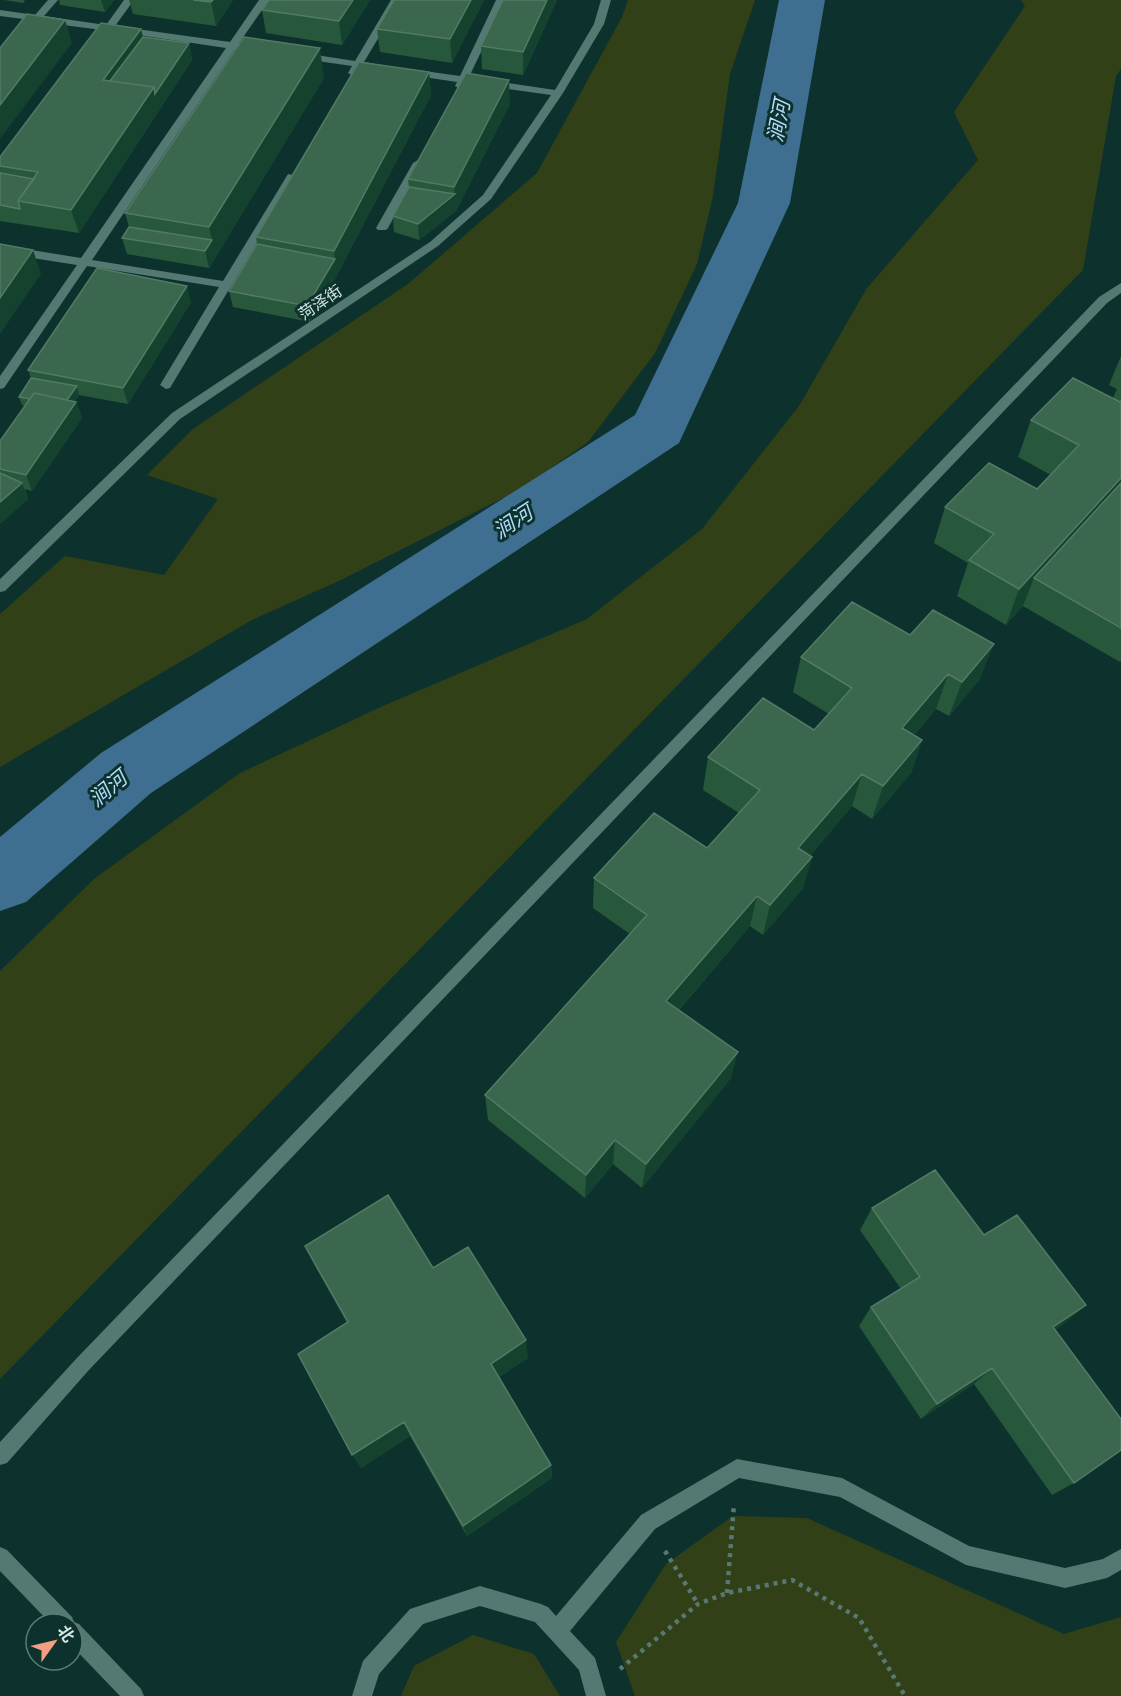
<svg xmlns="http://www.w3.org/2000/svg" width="1121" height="1696" viewBox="0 0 1121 1696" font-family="'Exo 2','Noto Sans SC',sans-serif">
	<rect width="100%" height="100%" fill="#0d322d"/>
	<!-- green -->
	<path fill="#324017" d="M628 0H755L730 74 713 196 697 264 655 353 588 442 521 489 341 580 252 620 0 767V614L65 556 164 575 218 499 147 475 193 429 408 284 537 173 622 17Z
		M1021 0H1121V69L1116 76 1083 270 0 1379V971L94 879 240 773 383 706 587 619 702 529 799 406 867 288 978 160 954 112 1025 6Z
		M733 1516 807 1518 1064 1634 1121 1617V1696H635L616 1642 666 1564Z
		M473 1635 534 1654 560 1696H401L414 1666Z"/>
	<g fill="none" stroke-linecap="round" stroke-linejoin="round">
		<!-- river -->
		<path fill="#3e6f90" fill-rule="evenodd" d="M779 0H825L790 203 679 443 151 793 26 902 0 911V837L101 753 635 415 738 203Z"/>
		<!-- path -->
		<path stroke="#5a7873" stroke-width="4.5" stroke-dasharray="4 5" stroke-linecap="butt" d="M665 1551 698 1604
			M727 1593 734 1504
			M620 1669 698 1604 727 1593 792 1580 859 1618 905 1696"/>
		<!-- minor -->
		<path fill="#547972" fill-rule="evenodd" d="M48 0H58L44 16 106 25 124 0H134L115 26 230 42 259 0H269L239 43 263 49 258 52 235 49 92 260 223 281 288 174 297 176 170 388 166 389 160 385 219 287 87 266 4 388 0 389V376L77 265 0 253V245L81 258 226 48 111 31 104 37 99 34 102 30 40 22 32 28 27 25 31 20 0 16V10L35 15Z
			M391 0H401L364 62 381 65V69L361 68 357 75 353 76 348 73 352 66 303 59 298 56 303 53 355 61Z
			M496 0H506L469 77 555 90 594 24 601 0H611L604 24 563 93 491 199 438 246 180 419 5 591 0 592V579L172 413 430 242 483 195 551 95 466 83 460 89 455 86 457 82 410 75 405 72 410 69 460 76Z
			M418 160 423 163 388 228 386 230H378L376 228 413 163Z
			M1121 283V293L1107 303 88 1371 7 1463 0 1465V1442L76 1359 1099 297Z
			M737 1459 842 1478 969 1546 1065 1568 1103 1559 1121 1549V1570L1107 1578 1065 1588 966 1565 840 1497 739 1478 655 1529 570 1631 595 1658 606 1696H586L579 1670 535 1622 480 1606 423 1624 379 1674 372 1696H352L363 1661 410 1609 480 1586 541 1604 548 1607 556 1616 641 1515Z
			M0 1547 7 1550 72 1617 74 1622 79 1624 141 1689 144 1696H120L72 1646V1624H51L0 1571Z"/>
	</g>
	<!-- wall -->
	<path fill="#28583c" d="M4 0H25L23 3Z
		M59 0H114L105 12 60 5Z
		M129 0H233L216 26 133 14Z
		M370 0 342 45 266 33 262 10Z
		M484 0 452 63 380 52 377 29Z
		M557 0 523 75 482 69 481 46Z
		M143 37 189 43 192 60 79 233 0 221V157Z
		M429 72 431 95 337 275 310 322 233 307 229 291 257 244 256 237Z
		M324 78 209 268 127 254 122 238 129 227 125 213Z
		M510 104 456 211 419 240 394 232 393 216 409 187 408 179Z
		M191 302 128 404 79 395 74 402H76L82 418 32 491 25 489 28 499 0 524V441L25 406 22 405 19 397 31 378 28 370Z
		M1121 356V661L1120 662 1023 606 1006 625 957 596 968 563 934 543 945 507 1037 489 1051 475 1018 457 1031 420 1113 398 1117 389 1109 385Z
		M852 602 980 679 949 716 936 709 914 735 922 740 911 773 872 819 852 806 810 856 812 857 803 888 763 935 750 926 679 1010 731 1078 642 1188 613 1164 585 1198 488 1120 485 1095 630 934 593 908 594 878 707 848 739 813 703 790 708 757 814 730 829 714 793 692 801 657Z
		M872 1208 984 1235 1065 1323 1055 1330 1074 1483 1052 1495 974 1384 921 1419 859 1326 871 1307 901 1289 860 1230Z
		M305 1246 433 1268 528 1358 499 1377 551 1465 552 1478 467 1536 410 1436 361 1468 347 1323 315 1266Z"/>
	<!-- shaded-wall -->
	<path fill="#15422e" d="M101 0H114L105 12Z
		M213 0H233L216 26 211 2Z
		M353 0H370L342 45 339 21Z
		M471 0H484L452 63 450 39Z
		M547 0H557L523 75V52Z
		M65 20 72 43 0 139V105Z
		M141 29 147 53 120 89 103 80Z
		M189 43 192 60 79 233 71 210 154 87Z
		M320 48 324 78 216 257 209 227Z
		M429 72 431 95 337 275 310 322 307 306 335 259 334 251Z
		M509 80 510 104 456 211 419 240 418 224 455 194 454 187Z
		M212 240 216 257 209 268 205 251Z
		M33 250 41 274 0 334V298Z
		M187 286 191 302 128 404 123 388Z
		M77 386 79 395 66 415 63 407Z
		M76 402 82 418 32 491 26 475Z
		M1121 478V498L1034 578 1023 606 1006 625 1019 589Z
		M22 483 28 499 0 524V502Z
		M994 644 980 679 949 716 962 682Z
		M948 674 936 709 891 761 902 728Z
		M922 740 911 773 872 819 883 786Z
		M862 774 852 806 790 880 798 848Z
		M812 857 803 888 763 935 770 905Z
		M757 896 750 926 663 1028 666 1001Z
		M738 1052 731 1078 642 1188 646 1164Z
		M615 1140 613 1164 585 1198 586 1175Z
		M1086 1305 1065 1323 1033 1345 1053 1327Z
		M526 1340 528 1358 494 1380 491 1364Z
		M992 1368 974 1384 921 1419 937 1404Z
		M404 1422 410 1436 361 1468 352 1455Z
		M551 1465 552 1478 467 1536 463 1526Z"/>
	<!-- building -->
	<path fill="#3a674d" stroke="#527b65" stroke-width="1.5" d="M193 0H213L211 2Z
		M269 0H353L339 21 262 10Z
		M394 0H471L450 39 377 29Z
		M503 0H547L523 52 481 46Z
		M27 14 65 20 0 105V48Z
		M101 23 141 29 103 80 154 87 71 210 18 201 38 172 0 166V157Z
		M143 37 189 43 155 94 154 87 110 81Z
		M244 37 320 48 209 227 125 213Z
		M359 62 429 72 334 251 256 237Z
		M466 73 509 80 454 187 408 179Z
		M0 173 34 179 18 201 20 209 0 205Z
		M409 187 455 194 418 224 393 216Z
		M129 227 212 240 205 251 122 238Z
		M0 244 33 250 0 298Z
		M257 244 335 259 307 306 229 291Z
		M97 268 187 286 123 388 28 370Z
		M31 378 77 386 67 400 34 393 30 399 19 397Z
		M1073 378 1120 402 1121 401V478L1019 589 969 560 994 534 945 507 989 463 1037 489 1079 445 1031 420Z
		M34 393 76 402 26 475 0 469V441Z
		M0 473 22 483 0 502Z
		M1121 483V628L1034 578Z
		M852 602 910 635 933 610 994 644 962 682 948 674 902 728 922 740 883 786 862 774 798 848 812 857 770 905 757 896 666 1001 738 1052 646 1164 615 1140 586 1175 485 1095 647 915 594 878 654 813 707 848 760 790 708 757 763 698 814 730 852 688 801 657Z
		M935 1170 984 1235 1017 1215 1086 1305 1053 1327 1121 1419V1450L1074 1483 992 1368 937 1404 871 1307 920 1277 872 1208Z
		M388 1195 433 1268 468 1247 526 1340 491 1364 551 1465 463 1526 404 1422 352 1455 298 1354 348 1322 305 1246Z"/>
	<g text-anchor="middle" stroke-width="6" stroke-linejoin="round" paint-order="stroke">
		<!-- far-street labels -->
		<g font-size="16" fill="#d3e6e2" stroke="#0d322d">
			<text transform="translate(320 302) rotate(-34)" y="6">菏泽街</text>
		</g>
		<!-- water labels -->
		<g font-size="21" font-style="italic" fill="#b0dbfb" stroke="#0d322d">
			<text transform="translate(779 121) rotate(-79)" y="7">涧河</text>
			<text transform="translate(513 522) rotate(-33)" y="7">涧河</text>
			<text transform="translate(108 789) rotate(-40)" y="7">涧河</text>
		</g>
	</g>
	<!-- north arrow -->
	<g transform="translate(54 1642) rotate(56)"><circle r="28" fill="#0d322d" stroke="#5c7a75" stroke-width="1.5"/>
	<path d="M0-4.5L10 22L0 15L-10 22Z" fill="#f39f84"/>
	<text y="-9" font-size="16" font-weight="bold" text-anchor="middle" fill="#d3e6e2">北</text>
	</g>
</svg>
